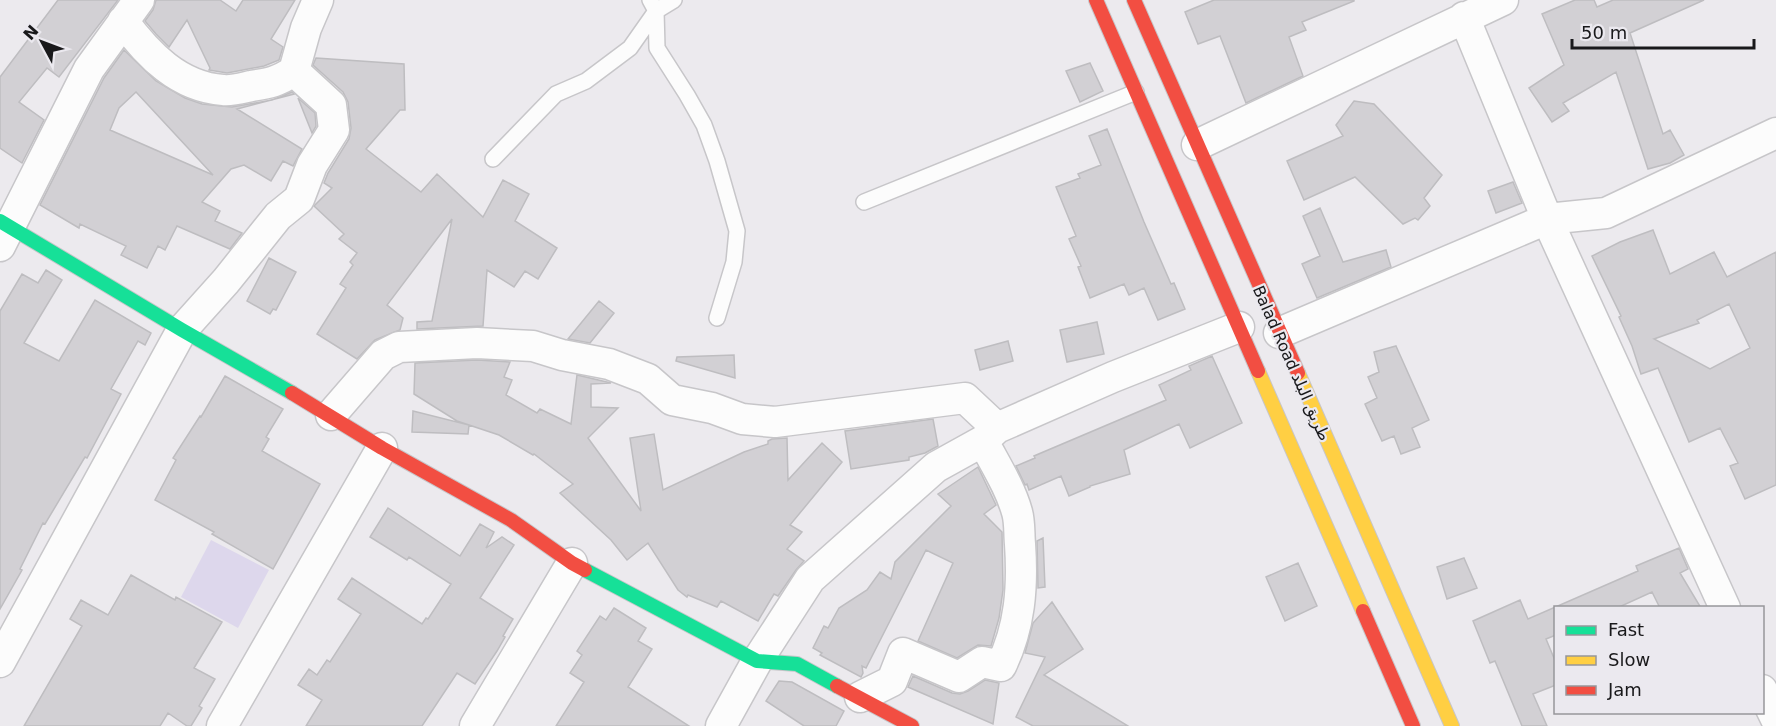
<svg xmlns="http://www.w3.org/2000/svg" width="1776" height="726" viewBox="0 0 1776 726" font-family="'DejaVu Sans','Noto Naskh Arabic',sans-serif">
	<rect width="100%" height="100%" fill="#eceaee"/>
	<!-- green -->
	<path fill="#ddd7ec" d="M211 540 269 570 238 628 181 597Z"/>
	<!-- building -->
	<path fill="#d2d0d4" stroke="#bebdc0" stroke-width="1.5" fill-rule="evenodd" d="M58 0H118L59 77 47 68 19 102 44 120 22 163 0 148V77Z
		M156 0H220L236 11 243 0H295L271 39 283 47 279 60 264 66 227 73 209 70 210 68 187 20 169 47 156 34 145 21 153 10Z
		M1214 0H1354V1L1302 22 1306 30 1289 37 1303 76 1246 103 1220 36 1198 44 1185 12Z
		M1575 0H1594L1597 7 1613 0H1704L1630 33 1663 134 1670 130 1684 155 1670 163 1648 169 1616 72 1563 103 1569 111 1552 122 1529 88 1564 65 1542 14Z
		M124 50 156 81 185 98 202 104 232 107 272 100 292 92 294 94 237 109 302 149 293 166 283 161 271 181 244 165 231 169 202 202 220 211 215 221 242 233 230 249 177 226 165 250 158 246 147 268 121 255 126 246 80 224 79 228 40 205 104 78ZM136 92 213 175 110 130 119 108Z
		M316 58 404 64 405 110H400L366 149 421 192 437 174 483 217 503 180 529 194 515 221 557 248 538 279 525 271 514 287 487 270 483 326 417 329V322L432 321 452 219 387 305 403 318 400 330 375 340 357 359 317 334 346 288 340 284 353 265 350 262 357 253 339 239 344 234 314 206 332 188 324 183 328 173 349 139 351 128 348 102 343 92 313 65Z
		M1090 63 1103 91 1080 102 1066 71Z
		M298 98 315 113 316 126 312 133Z
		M1354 101 1374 104 1442 175 1424 198 1430 206 1418 220 1415 218 1403 224 1355 177 1304 200 1287 161 1343 136 1336 125Z
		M1107 129 1144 222 1171 284 1174 283 1185 309 1158 320 1144 288 1129 295 1124 284 1090 298 1078 267 1081 266 1069 239 1076 236 1056 187 1080 178 1078 174 1101 165 1089 136Z
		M1513 182 1522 203 1496 213 1488 191Z
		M1320 208 1343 262 1386 250 1391 267 1317 298 1302 264 1320 256 1303 216Z
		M1653 230 1670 274 1714 252 1727 277 1776 252V485L1745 499 1730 466 1738 463 1720 428 1689 442 1658 368 1641 374 1632 346 1619 317 1621 316 1592 256 1620 242ZM1729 304 1750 348 1710 369 1654 339 1699 323 1697 320Z
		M269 258 296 272 276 310 273 309 270 314 247 301Z
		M46 270 62 280 24 343 59 361 95 300 151 333 145 345 138 341 111 389 121 394 87 458 85 457 45 524 43 523 20 569 22 570 0 609V311L22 274 38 283Z
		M599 301 614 313 590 343 568 339Z
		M1097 322 1104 354 1067 362 1060 330Z
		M1008 341 1013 361 980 370 975 350Z
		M1396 346 1429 420 1412 428 1420 447 1401 454 1394 436 1382 441 1365 404 1377 398 1368 377 1379 372 1374 352Z
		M734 355 735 378 676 361 677 357Z
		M1212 356 1242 423 1190 448 1179 424 1124 450 1130 474 1090 486V487L1069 496 1061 476 1029 490 1027 484 1025 485 1016 466 1035 458 1034 456 1166 400 1159 385 1191 370 1189 366Z
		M477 360 510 362 504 377 512 380 506 395 537 413 540 409 571 424 577 375 611 383 591 384V407L618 408 588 438 641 511 630 438 654 434 663 490 744 452 768 444V441L772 439 787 438 788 480 822 443 842 462 790 525 802 532 787 549 804 561 796 570 778 596 774 594 758 621 721 601 717 607 688 595 687 597 678 590 648 543 627 560 611 540 560 493 573 484 534 454 533 455 499 435 457 421 414 394 415 363Z
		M225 376 283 409 266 437 269 439 262 451 320 484 273 569 212 534 214 532 155 500 176 460 173 458 200 416 201 417Z
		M413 411 469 425 468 434 412 432Z
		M933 419 938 446 925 453 909 457V460L851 469 845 431Z
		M978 467 996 505 984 514 1002 532 1003 590 999 618 991 646 978 645 957 658 918 641 953 563 926 550 866 668 862 666 863 673 861 677 820 655 822 653 813 648 824 626 828 628 839 608 867 590 880 572 891 579 895 562 951 506 938 494Z
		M388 508 460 556 480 524 494 532 486 548 502 537 514 545 480 598 513 619 503 636 505 637 497 651 475 684 457 673 422 726H306L322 700 298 685 309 669 317 675 327 660 330 662 361 614 338 599 352 578 422 624 426 618 428 619 451 584 409 557 407 560 370 537Z
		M1043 538 1045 587 1038 588 1037 541Z
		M1679 548 1688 569 1680 573 1701 608H1660L1652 592 1617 608H1556V635L1546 639 1556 663V685L1533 694 1547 726H1522L1495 661 1490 663 1473 621 1520 600 1528 619 1638 571 1636 566Z
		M1464 558 1477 588 1447 599 1437 567Z
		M1298 563 1317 606 1285 621 1266 577Z
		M131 575 175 600 176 597 222 622 194 668 215 679 199 706 202 708 191 726H187L168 713 160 726H24L82 626 70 619 81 600 108 615Z
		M1052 602 1083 649 1044 675 1128 726H1033L1016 717 1045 657 1025 653 1033 623Z
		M614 608 646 628 638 641 652 649 628 687 689 726H556L584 682 570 673 582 655 577 651 600 616 606 620Z
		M913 676 952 693 960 694 968 691 985 680 999 683 993 724 908 687Z
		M779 681 792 682 844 711 836 726H804L766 701Z"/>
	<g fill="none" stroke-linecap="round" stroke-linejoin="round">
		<!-- lane casing -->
		<g stroke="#c7c6c9" stroke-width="18">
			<path id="lane" d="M650 0 656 11 657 48 687 95 704 125 717 161 737 231 734 262 717 318
				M493 159 556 94 586 81 630 48 656 11 674 0
				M864 202 1136 92"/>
		</g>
		<!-- street casing -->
		<g stroke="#c7c6c9" stroke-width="33">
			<path id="street" d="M1464 17 1547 219 1725 608
				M123 21C148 55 179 87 223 90 232 91 242 88 251 86 270 83 277 82 294 71L306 28 318 0
				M1197 145 1503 0
				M0 246 89 69 139 0
				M1279 333 1547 219 1606 213 1776 133
				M331 415 383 355 399 347 477 343 533 346 562 355 609 364 648 379 672 400 712 408 742 419 775 422 965 398 997 428
				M0 662 182 330 226 281 278 216 299 199 312 165 334 130 331 105 294 71
				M1762 690 1776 719
				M860 697 892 681 903 653 959 677 982 662 1001 666C1020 627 1023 587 1020 544 1019 534 1020 522 1017 512 1010 487 995 464 983 441
				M222 726 382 448
				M475 726 572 563
				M721 726 757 661 810 579 936 467 983 441 997 428 1113 377 1239 327"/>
		</g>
		<!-- fast casing -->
		<g stroke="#c7c6c9" stroke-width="16">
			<path id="fast" d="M0 221 182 330 292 393
				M585 570 757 661 797 664 837 686"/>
		</g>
		<!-- slow casing -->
		<g stroke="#c7c6c9" stroke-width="16">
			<path id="slow" d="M1258 371 1363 611
				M1298 373 1452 726"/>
		</g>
		<!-- jam casing -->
		<g stroke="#c7c6c9" stroke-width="16">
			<path id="jam" d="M1096 0 1258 371
				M1134 0 1298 373
				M292 393 382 448 511 520 572 563 585 570
				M1363 611 1413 726
				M837 686 912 726"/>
		</g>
		<!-- lane -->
		<use href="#lane" stroke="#fcfcfc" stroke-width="15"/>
		<!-- street -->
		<use href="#street" stroke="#fcfcfc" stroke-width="30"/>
		<!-- fast -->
		<use href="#fast" stroke="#16e098" stroke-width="14"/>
		<!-- slow -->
		<use href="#slow" stroke="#ffcf43" stroke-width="14"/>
		<!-- jam -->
		<use href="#jam" stroke="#f24e42" stroke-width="14"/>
	</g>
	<g text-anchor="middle" stroke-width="4.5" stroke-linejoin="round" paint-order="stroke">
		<!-- street labels -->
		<g font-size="16" fill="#19191b" stroke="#ebe9ef">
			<text transform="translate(1292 363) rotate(66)" y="6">Balad Road طريق البلد</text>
		</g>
	</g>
	<!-- legend -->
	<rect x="1554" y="606" width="210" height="108" fill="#ebe9ef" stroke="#97969a" stroke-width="1.5"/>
	<rect x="1566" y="626" width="30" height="9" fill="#16e098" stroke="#97969a" stroke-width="1.5"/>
	<text x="1608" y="636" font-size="18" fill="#19191b">Fast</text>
	<rect x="1566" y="656" width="30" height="9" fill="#ffcf43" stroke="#97969a" stroke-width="1.5"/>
	<text x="1608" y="666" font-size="18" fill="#19191b">Slow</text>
	<rect x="1566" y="686" width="30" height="9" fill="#f24e42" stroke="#97969a" stroke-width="1.5"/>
	<text x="1608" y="696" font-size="18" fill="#19191b">Jam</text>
	<!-- north arrow -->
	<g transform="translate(42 42) rotate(311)" stroke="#ebe9ef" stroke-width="4.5" paint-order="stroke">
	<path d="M0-4.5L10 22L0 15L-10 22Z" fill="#19191b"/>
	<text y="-9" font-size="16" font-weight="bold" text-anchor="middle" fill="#19191b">N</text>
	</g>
	<!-- scale -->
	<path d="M1572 39v9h182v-9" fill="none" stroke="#19191b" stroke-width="3"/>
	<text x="1581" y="39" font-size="18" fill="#19191b" stroke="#ebe9ef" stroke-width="4.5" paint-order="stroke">50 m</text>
</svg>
